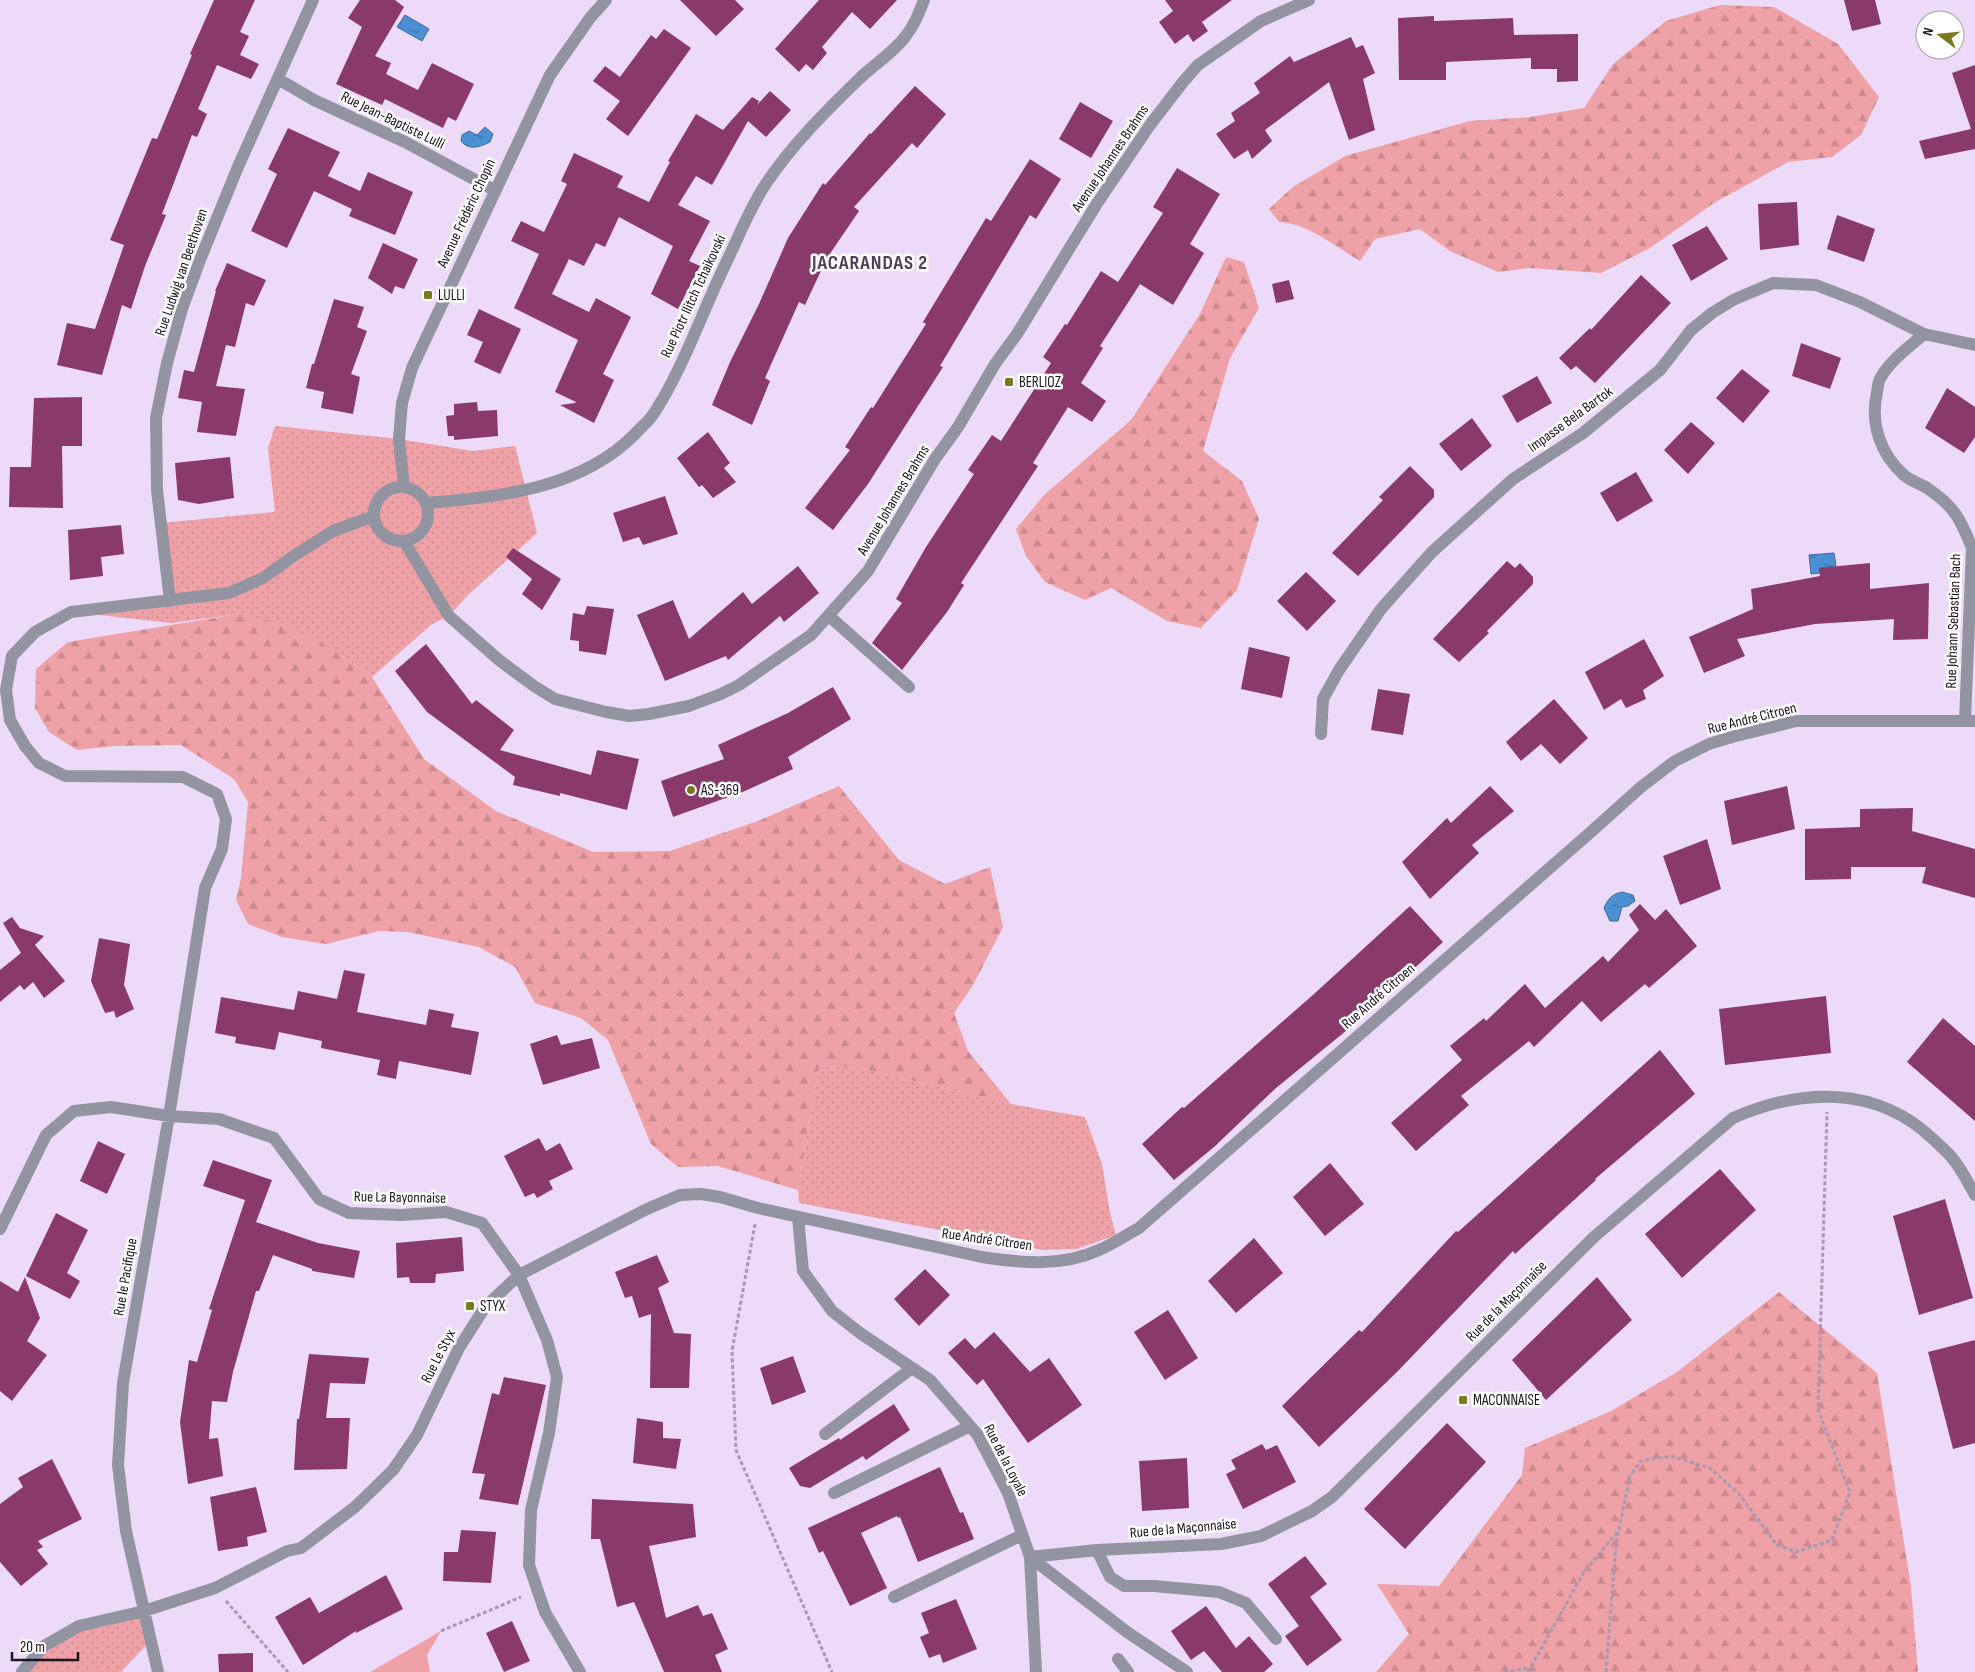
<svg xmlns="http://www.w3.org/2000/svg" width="1975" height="1672" viewBox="0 0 1975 1672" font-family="'Sofia Sans Condensed',sans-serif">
	<defs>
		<pattern id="grass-dots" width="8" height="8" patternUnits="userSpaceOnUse" patternTransform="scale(1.25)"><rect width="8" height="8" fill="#eea1a6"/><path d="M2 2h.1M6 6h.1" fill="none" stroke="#cc8a8e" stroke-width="1.8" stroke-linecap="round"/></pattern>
		<pattern id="forest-firs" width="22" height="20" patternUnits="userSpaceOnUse" patternTransform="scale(1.25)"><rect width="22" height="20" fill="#eea1a6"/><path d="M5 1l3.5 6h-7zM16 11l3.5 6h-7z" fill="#cc8a8e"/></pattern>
		<pattern id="water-ripples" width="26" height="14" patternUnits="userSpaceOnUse" patternTransform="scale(1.25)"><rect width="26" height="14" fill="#4b90d5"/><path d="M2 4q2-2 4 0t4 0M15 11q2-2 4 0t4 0" fill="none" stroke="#3e74ac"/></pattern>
	</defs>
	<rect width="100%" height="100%" fill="#eddaf8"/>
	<!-- grass -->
	<path fill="url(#grass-dots)" d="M275 426 399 439 473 451 515 446 537 533 468 595 449 616 432 624 372 677 342 656 238 614 172 623 71 612 170 601 161 523 275 512 268 448Z
		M819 1066 859 1068 1011 1104 1085 1117 1102 1164 1110 1213 1116 1235 1076 1249 1043 1250 799 1203 798 1190Z
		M144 1611 151 1640 121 1672H22L79 1626Z"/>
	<!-- forest -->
	<path fill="url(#forest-firs)" d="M1720 5 1774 7 1838 44 1879 97 1861 135 1832 157 1788 162 1714 203 1650 248 1601 273 1529 268 1498 272 1450 251 1420 229 1375 239 1360 261C1337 247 1305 222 1279 222L1269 209 1293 187 1345 156 1470 121 1530 117 1584 108 1613 64 1666 21Z
		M1226 257 1244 262 1259 308 1230 358 1203 451 1242 481 1259 519 1237 590 1201 628 1167 621 1111 588 1085 600 1045 582 1026 556 1016 529 1044 495 1131 420 1200 314Z
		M238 614 283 624 321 643 342 656 372 677 424 759 496 811 593 852 670 851 758 821 839 786 899 860 945 884 990 867 1003 927 973 985 954 1013 968 1051 1011 1104 859 1068 819 1066 798 1190 718 1166 678 1167 651 1144 608 1040 581 1018 535 1003 515 967 479 947 408 932 379 931 326 944 282 937 248 924 236 900 241 878 248 802 234 779 181 745 114 746 77 750 49 732 35 708 36 669 68 642Z
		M1779 1292 1877 1373 1911 1587 1918 1672H1376L1409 1634 1377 1584 1439 1586 1522 1475 1525 1448 1611 1411 1677 1372Z"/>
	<!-- park -->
	<path fill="#eea1a6" d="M441 1631 427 1655 430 1672H370Z"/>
	<!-- water -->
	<path fill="url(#water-ripples)" stroke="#3c6b9e" d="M405 15 429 29 422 41 397 27Z
		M485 127 493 134 490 142C480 147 469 151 461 141L462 135 469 131 477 135Z
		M1834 553 1836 566 1819 568 1820 573 1811 574 1809 555Z
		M1622 892 1633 895 1635 901 1628 906 1622 907 1618 921H1610L1604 908C1608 899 1612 894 1622 892Z"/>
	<!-- building -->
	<path fill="#8a396b" d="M214 0H255L240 32 249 36 240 55 259 64 251 79 217 65 198 109 207 114 197 137 192 135 162 214 166 215 145 266 131 309 122 305 102 375 57 365 67 323 95 329 124 245 110 240 152 138 157 139 192 55 190 54Z
		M360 0H395L404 7 375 56 391 63 386 74 418 90 432 63 474 84 456 121 448 117 443 128 385 99 382 105 336 84 362 27 348 18Z
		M680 0H735L744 9 716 36Z
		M819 0H897L870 29 852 12 822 47 827 53 813 70 806 64 799 72 775 49Z
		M1165 0H1232L1202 22 1208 31 1193 42 1188 34 1175 44 1159 22 1173 11Z
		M1844 0H1875L1881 24 1852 31Z
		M1434 16V21L1513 18 1514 35 1578 34V81L1557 82V69H1531V58L1446 62V80H1399L1398 18Z
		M664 29 691 48 628 136 606 119 620 101 593 81 605 66 620 77 651 35 656 39Z
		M1351 37 1356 48 1363 45 1375 73 1363 79 1375 130 1349 140 1329 82 1265 130 1272 141 1252 159 1248 150 1234 159 1216 134 1235 121 1231 113 1260 93 1254 83 1290 56 1294 62Z
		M1975 65V149L1925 159 1919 141 1971 129 1952 73Z
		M915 86 946 114 917 148 912 143 854 207 859 211 827 258 805 305 799 302 765 378 770 381 752 425 712 405 730 362 759 304 788 238 823 183 825 185 870 133 871 134Z
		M770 91 791 110 766 137 748 121 712 185 696 176 678 205 710 221 689 261 700 266 678 309 651 294 673 246 619 217 605 247 596 243 584 266 569 259 552 294 589 312 596 298 631 317 603 374 614 380 594 423 560 405 575 403 576 402 555 392 578 340 514 308 539 254 511 241 521 221 544 232 567 184 561 181 574 153 623 176 617 187 649 202 670 162 668 161 696 114 723 130 752 97 759 101 757 105Z
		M1080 102 1113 121 1091 158 1059 139Z
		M288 128 340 152 328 176 360 191 368 172 413 192 395 235 349 216 352 209 314 191 287 248 251 231 277 174 268 169Z
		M1030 159 1061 179 1036 219 1030 215 940 366 943 367 868 484 833 530 805 508 850 450 845 447 871 407 873 408 926 324 923 322 986 218 991 221Z
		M1177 168 1220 194 1190 244 1204 253 1173 305 1140 284 1100 346 1103 348 1081 383 1106 401 1092 422 1068 407 1033 463 1038 466 961 583 964 585 947 612 902 670 872 643 902 603 896 599 926 547 974 474 968 470 992 435 1001 441 1051 363 1043 357 1065 324 1067 325 1101 271 1118 282 1163 213 1153 207Z
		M1797 202 1799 245 1760 250 1758 204Z
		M1837 215 1875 229 1864 262 1827 249Z
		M1707 226 1728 259 1691 281 1672 245Z
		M383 243 418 259 404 289 395 286 392 294 368 278Z
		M227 263 266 280 254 306 246 303 235 347 226 345 216 386 245 389 236 436 197 432 202 402 178 398 184 370 194 372 216 291H215Z
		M1641 275 1671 303 1595 383 1576 366 1571 370 1559 358 1590 328 1591 330Z
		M1289 280 1294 299 1276 303 1272 284Z
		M334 299 364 307 357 327 367 331 351 374 360 377 353 414 321 408 324 392 306 388 312 364H314Z
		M479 309 521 329 500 374 474 362 483 342 467 335Z
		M1801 343 1841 358 1830 389 1792 376Z
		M1742 369 1770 391 1743 423 1716 398Z
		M1537 376 1552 403 1517 423 1502 396Z
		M1947 388 1975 407V437L1964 453 1925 428Z
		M82 397V446H62L63 508 9 507 10 467H31L34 398Z
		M477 402 478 411 497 410 498 436 454 440V436H448L446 416 454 415V404Z
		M1472 418 1492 446 1461 471 1439 444Z
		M1691 422 1715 443 1688 474 1664 450Z
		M708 432 730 463 724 468 736 482 713 498 702 485 699 487 677 458Z
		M230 457 234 498 199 504 178 500 175 463Z
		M1410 466 1434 490V497L1358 576 1332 553 1383 500 1379 497Z
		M1636 472 1653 501 1617 522 1600 493Z
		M665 496 678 534 643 545 639 537 623 542 613 513Z
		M121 525 124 554 101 557 103 576 70 580 68 530Z
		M513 548 561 579 542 610 522 594 532 579 506 557Z
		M1507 561 1515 568 1520 563 1533 577V584L1487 631 1489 633 1459 662 1433 639Z
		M1870 563V589L1929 583 1928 639 1893 640 1894 619 1815 624 1737 639 1745 656 1704 673 1689 637 1753 609 1751 589 1820 576 1819 568Z
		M798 566 819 593 784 622 780 616 728 660 726 656 665 681 637 615 673 600 689 639 743 592 752 604Z
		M1306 572 1336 601 1307 631 1277 601Z
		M587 606 614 609 606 655 579 651V641L570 640 573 613 584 615Z
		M1644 639 1664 676 1643 690 1646 699 1626 708 1621 699 1604 710 1585 672Z
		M426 644 472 704 476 700 514 730 500 750 591 775 597 750 639 759 627 810 560 793V796L513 785 515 777 427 712 395 671Z
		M1249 647 1290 657 1282 698 1241 689Z
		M833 687 851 719 788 757 793 769 745 791 673 817 661 781 724 759 718 745 788 713Z
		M1378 689 1410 694 1403 735 1371 730Z
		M1554 699 1588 738 1560 764 1541 744 1521 761 1506 742Z
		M1490 786 1514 811 1472 845 1479 853 1430 899 1402 862 1447 818 1451 823Z
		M1787 786 1795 829 1732 845 1724 801Z
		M1913 808 1912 831 1975 849V898L1922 883 1926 867H1851V879L1805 880V829L1860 827V809Z
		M1707 839 1721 889 1680 905 1663 856Z
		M1640 904 1655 920 1666 909 1697 946 1649 988 1645 984 1601 1022 1582 1001 1534 1047 1529 1041 1461 1096 1469 1105 1416 1151 1391 1123 1462 1060 1450 1046 1484 1018 1486 1021 1525 984 1545 1008 1603 956 1608 962 1639 930 1629 915Z
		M1410 906 1443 942 1347 1030 1276 1088 1214 1147 1174 1180 1142 1144 1182 1107 1184 1108 1314 994Z
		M12 917 20 928 44 936 35 945 65 981 44 998 33 982 24 990 20 985 0 1002V970L21 953 3 923Z
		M99 938 130 944 124 985 134 1009 116 1018 114 1011 105 1013 91 981Z
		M344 970 365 974 357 1012 426 1025 429 1009 454 1014 451 1027 479 1032 471 1075 399 1061 396 1079 377 1075 380 1060 321 1048 322 1041 279 1032 275 1050 235 1043 236 1037 215 1033 221 997 294 1010 298 991 337 999Z
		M1826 996 1831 1053 1725 1065 1719 1009Z
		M1943 1018 1975 1046V1121L1907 1062Z
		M557 1035 561 1045 592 1038 600 1068 543 1085 530 1044Z
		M1660 1050 1695 1094 1595 1179 1596 1180 1515 1254 1513 1251 1397 1372 1319 1447 1282 1406 1359 1330 1362 1332 1456 1231 1458 1232Z
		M539 1138 546 1151 560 1143 573 1169 549 1181 553 1189 537 1198 534 1193 525 1197 504 1156Z
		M98 1141 125 1154 107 1194 80 1181Z
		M213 1160 272 1180 256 1222 318 1243 360 1251 354 1278 312 1271V1269L273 1255 259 1291H256L233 1372 227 1402 212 1401 209 1439 218 1438 223 1476 188 1484 180 1422 189 1360 197 1362 212 1310 209 1309 245 1200 203 1186Z
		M1330 1163 1364 1204 1325 1236 1293 1197Z
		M1720 1169 1756 1210 1682 1278 1645 1234Z
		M1945 1199 1973 1298 1919 1315 1893 1216Z
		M56 1213 88 1230 67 1273 80 1281 70 1299 26 1276Z
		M462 1237 464 1271 436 1274 435 1283H410L409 1277 397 1278 396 1243Z
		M1254 1238 1283 1273 1236 1313 1208 1281Z
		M657 1255 669 1282 658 1288 674 1333 691 1334 689 1388H650L651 1314 639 1318 632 1296 625 1298 615 1272Z
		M925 1269 950 1295 919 1326 894 1299Z
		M25 1277 40 1318 27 1341 47 1355 12 1401 0 1391V1281L18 1292Z
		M1597 1277 1632 1320 1546 1400 1512 1360Z
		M1168 1310 1198 1358 1165 1380 1134 1332Z
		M994 1332 1030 1372 1049 1358 1082 1405 1028 1443 983 1379 977 1385 948 1353 965 1338 975 1349Z
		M1975 1340V1443L1953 1449 1928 1352Z
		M309 1354 369 1358 365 1384 330 1383 326 1418H350L347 1469 294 1470 297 1419H299Z
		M793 1356 806 1392 772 1405 760 1368Z
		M504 1377 546 1385 518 1505 479 1499 485 1474 472 1473 492 1393 499 1395Z
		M894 1404 910 1430 866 1460 863 1456 810 1488 800 1486 789 1468 839 1438 840 1440Z
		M637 1418 663 1422V1438L681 1439 676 1469 633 1463Z
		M1447 1423 1486 1462 1405 1549 1364 1509Z
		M1262 1444 1266 1450 1277 1445 1296 1482 1243 1509 1226 1474 1236 1469 1231 1460Z
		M1187 1458 1189 1508 1142 1511 1139 1461Z
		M52 1459 82 1519 38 1541 43 1547 37 1550 48 1564 21 1586 0 1562V1504L23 1487 18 1478Z
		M940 1467 960 1513 963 1512 974 1539 918 1562 900 1517 898 1518 897 1516 861 1533 887 1588 850 1606 823 1551 819 1553 808 1528Z
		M256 1487 267 1532 247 1537 248 1546 218 1551 210 1497Z
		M592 1499 693 1504 696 1537 649 1546 666 1618 698 1605 703 1616 712 1613 728 1649 715 1655 722 1672H664L634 1602 617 1607 600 1539H591Z
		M461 1530 496 1532 491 1583 443 1581 444 1552H458Z
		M1305 1556 1327 1584 1310 1597 1342 1640 1307 1666 1285 1636 1299 1626 1268 1584Z
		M386 1575 403 1609 356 1633V1631L303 1665 275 1617 310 1597 319 1613Z
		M956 1599 977 1649 943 1663 940 1654 929 1658 920 1637 929 1633 921 1613Z
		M1206 1606 1236 1648 1249 1636 1273 1664 1264 1672H1222L1204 1651 1191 1660 1171 1631Z
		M512 1621 530 1661 504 1672 486 1633Z
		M253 1653V1672H219L218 1654Z"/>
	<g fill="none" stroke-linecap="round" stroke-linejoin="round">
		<!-- path -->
		<path stroke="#a899b0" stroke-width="3" stroke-dasharray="4 2.5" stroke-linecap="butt" d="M755 1224 732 1351 736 1450 832 1672
			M226 1601 288 1672
			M441 1631 521 1597
			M1504 1672 1530 1668
			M1528 1672 1584 1572 1619 1530
			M1606 1672 1616 1544 1630 1476 1641 1461 1671 1456 1710 1468 1739 1494 1777 1545 1796 1552 1832 1540 1850 1492 1818 1410 1827 1112"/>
		<!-- minor -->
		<path stroke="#9294a1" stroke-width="12" d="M278 79 314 100 405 142 494 190
			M404 487 399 439 402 403 412 368 550 75 590 18 606 0
			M374 514a27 27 0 1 1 54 0a27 27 0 1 1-54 0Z
			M426 503C499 497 582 489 636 433 641 427 648 422 652 416 682 372 702 312 726 263 739 236 750 207 767 182 793 144 825 112 858 80 873 65 892 54 905 37 914 26 919 13 924 0
			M404 541 449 616 499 660 534 686 555 699 606 712 629 716 649 714 689 706 721 694 739 685 811 635 868 571 935 459 958 427 995 364 1017 334 1096 205 1150 125 1183 82 1198 65 1261 21 1309 0
			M170 601 157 490 156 418 167 363 182 309 200 260 237 169 313 0
			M829 616 909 687
			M1965 721 1972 548C1960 518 1954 506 1927 488 1920 483 1910 481 1904 475 1880 454 1870 423 1877 392 1878 387 1878 381 1881 377 1891 360 1909 347 1924 334L1975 345
			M1321 734 1323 699 1339 670 1381 609 1432 552 1513 479 1583 433 1660 370 1691 330 1712 313 1733 300 1773 283 1816 285 1860 302 1924 334
			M798 1217 803 1271 832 1311 860 1333 930 1380 977 1434 1008 1493 1030 1557 1036 1672
			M0 1229 46 1135 74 1111 111 1107 169 1116 219 1119 274 1138 319 1199 349 1213 401 1215 446 1212 482 1223 519 1275 547 1340 557 1377 549 1433 531 1510 529 1565 545 1612 580 1672
			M825 1434 912 1368
			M834 1493 970 1426
			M1097 1550 1110 1577 1124 1586H1154L1219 1592 1246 1603 1276 1639
			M1030 1557 1097 1550 1221 1544 1261 1536 1312 1511 1332 1497 1594 1237 1733 1118C1802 1088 1877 1085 1934 1140 1940 1146 1948 1152 1953 1159 1962 1170 1968 1183 1975 1195
			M1030 1557 1127 1632 1187 1672
			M894 1597 1022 1535
			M1118 1659 1128 1672
			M22 1672 44 1646 79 1626 144 1611 215 1588 287 1551 301 1548 355 1507 393 1470 417 1435 459 1348 485 1307 519 1275 647 1209 680 1195 701 1194 720 1197 758 1208 982 1257C1021 1263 1062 1267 1099 1250 1113 1244 1126 1235 1139 1228L1592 831 1641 787 1675 761 1709 744 1732 737 1796 721H1975
			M158 1672 126 1531 118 1465 123 1383 169 1116 205 888 222 849 226 819 217 794 183 777 65 776 39 763 25 746 10 720 6 690 12 656 35 632 71 612 229 593 263 578 295 555 333 531 374 516"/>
	</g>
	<!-- markers -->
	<g fill="#7a7920" stroke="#fff" stroke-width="2">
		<rect x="423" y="290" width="10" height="10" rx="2.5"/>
		<rect x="1004" y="377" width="10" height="10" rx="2.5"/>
		<circle cx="691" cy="790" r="5"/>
		<rect x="465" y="1301" width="10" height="10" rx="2.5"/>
		<rect x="1458" y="1395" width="10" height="10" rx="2.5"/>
	</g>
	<g text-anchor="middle" stroke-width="5" stroke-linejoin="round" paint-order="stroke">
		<!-- street labels -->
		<g font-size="15" fill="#1a141e" stroke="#fff">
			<text transform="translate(393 120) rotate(26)" y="5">Rue Jean-Baptiste Lulli</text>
			<text transform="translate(1110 158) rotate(-56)" y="5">Avenue Johannes Brahms</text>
			<text transform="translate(466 213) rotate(-65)" y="5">Avenue Frédéric Chopin</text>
			<text transform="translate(181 272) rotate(-71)" y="5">Rue Ludwig van Beethoven</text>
			<text transform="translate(693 296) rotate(-65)" y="5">Rue Piotr Ilitch Tchaikovski</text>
			<text transform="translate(1570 419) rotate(-36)" y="5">Impasse Bela Bartok</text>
			<text transform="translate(893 500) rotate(-59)" y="5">Avenue Johannes Brahms</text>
			<text transform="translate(1953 621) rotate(-88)" y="5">Rue Johann Sebastian Bach</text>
			<text transform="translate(1752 718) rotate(-14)" y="5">Rue André Citroen</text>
			<text transform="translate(1378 996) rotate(-41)" y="5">Rue André Citroen</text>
			<text transform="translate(400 1197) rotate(1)" y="5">Rue La Bayonnaise</text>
			<text transform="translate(987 1239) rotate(8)" y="5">Rue André Citroen</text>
			<text transform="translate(125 1277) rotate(-80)" y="5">Rue le Pacifique</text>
			<text transform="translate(1506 1301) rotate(-45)" y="5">Rue de la Maçonnaise</text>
			<text transform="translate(438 1356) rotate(-63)" y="5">Rue Le Styx</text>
			<text transform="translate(1006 1460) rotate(63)" y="5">Rue de la Loyale</text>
			<text transform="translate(1183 1528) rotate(-5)" y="5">Rue de la Maçonnaise</text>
		</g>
		<!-- poi labels -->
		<g font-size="15" fill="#1a141e" stroke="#fff" text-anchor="start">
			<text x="438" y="300">LULLI</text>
			<text x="1019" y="387">BERLIOZ</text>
			<text x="701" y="795">AS-369</text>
			<text x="480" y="1311">STYX</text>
			<text x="1473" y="1405">MACONNAISE</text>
		</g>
		<!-- district labels -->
		<g font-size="20" font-weight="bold" letter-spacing="1" fill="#4e3e57" stroke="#fff">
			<text x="870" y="269">JACARANDAS 2</text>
		</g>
	</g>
	<!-- north arrow -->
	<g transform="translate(1940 35) rotate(286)"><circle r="24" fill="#ffffff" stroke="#a3a1a5"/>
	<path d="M0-4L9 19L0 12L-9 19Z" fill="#7a7920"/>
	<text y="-8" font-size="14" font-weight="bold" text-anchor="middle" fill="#1a141e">N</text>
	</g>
	<!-- scale -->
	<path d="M12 1652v8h66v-8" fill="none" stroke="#1a141e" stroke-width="2.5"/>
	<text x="20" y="1652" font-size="15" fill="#1a141e" stroke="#ffffff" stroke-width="4" paint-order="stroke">20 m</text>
</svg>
